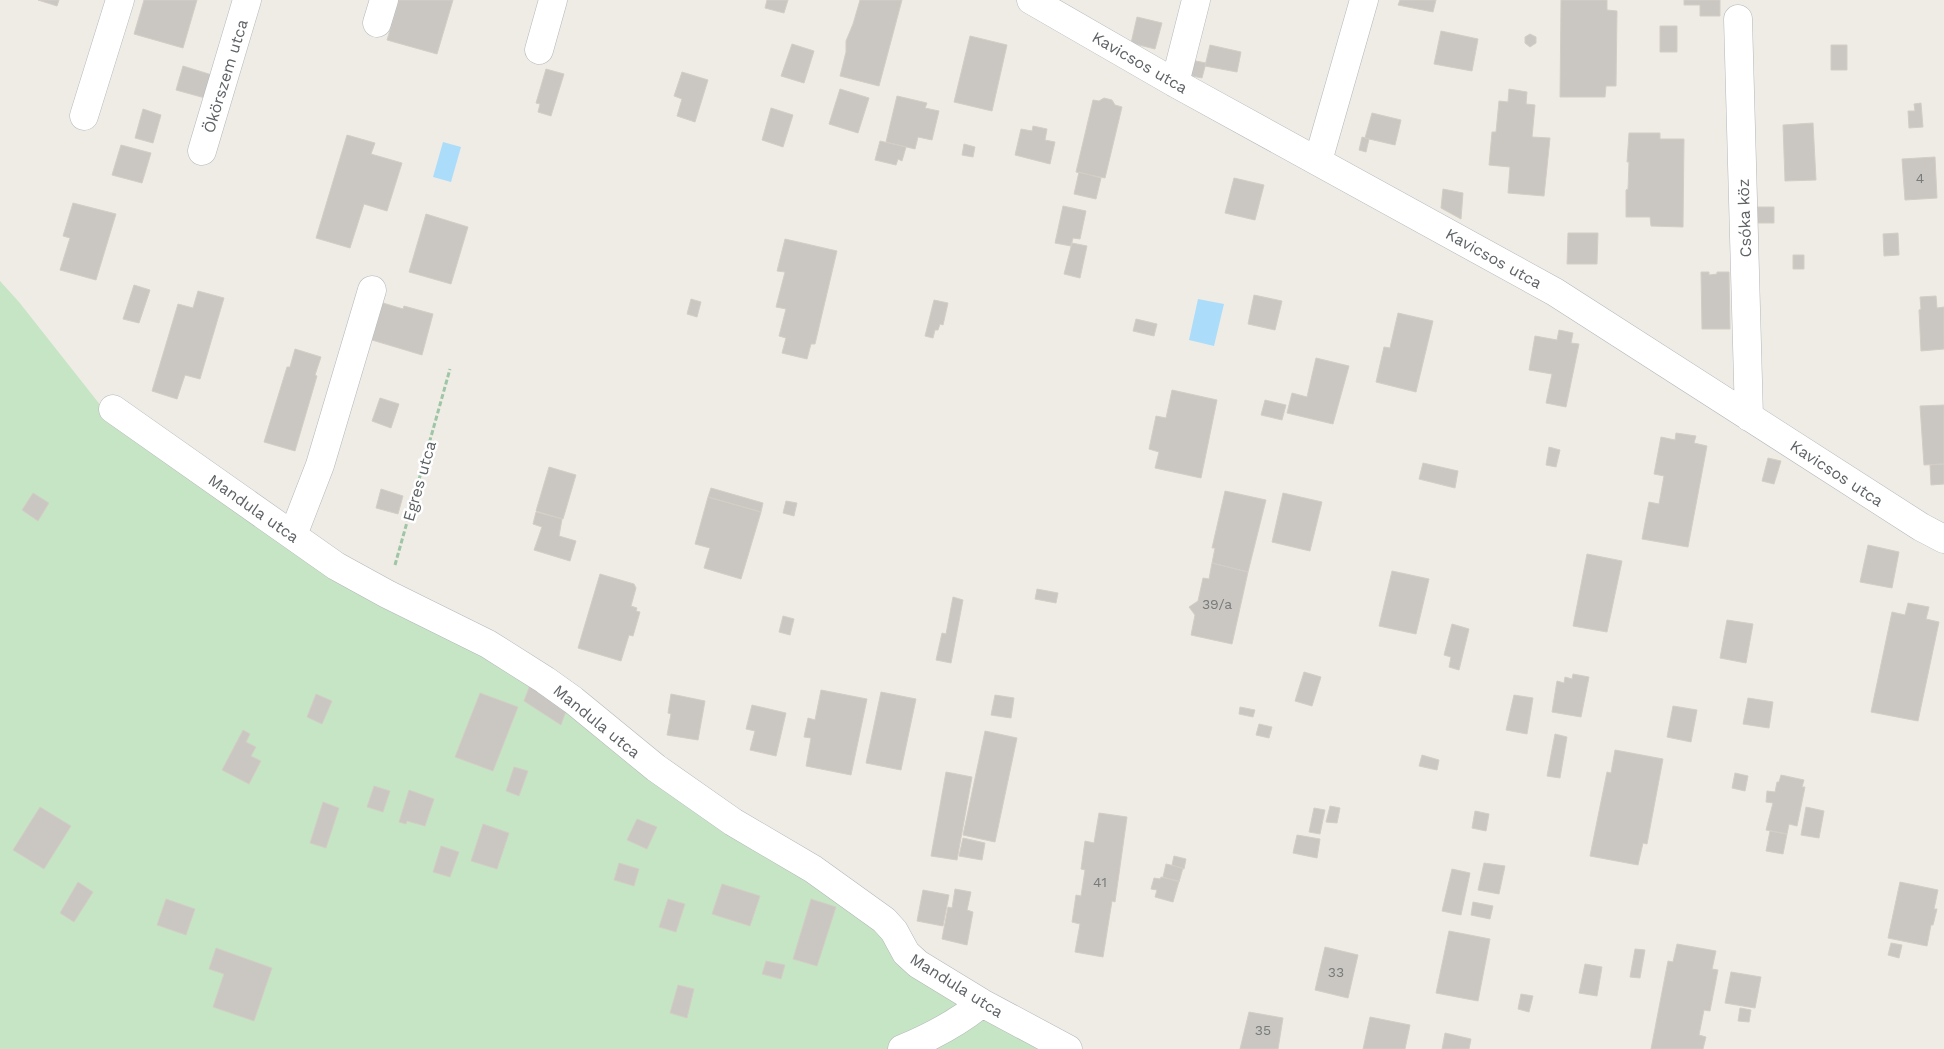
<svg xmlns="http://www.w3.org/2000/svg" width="1944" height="1049" viewBox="0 0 1944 1049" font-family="'Work Sans',sans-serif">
	<rect width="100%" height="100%" fill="#efece6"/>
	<!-- green -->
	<path fill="#c6e5c4" d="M0 281 19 302 105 411 293 535 488 644 894 931 1068 1049H0Z"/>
	<!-- water -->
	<path fill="#abddfa" d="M443 142 461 147 451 182 433 177Z
		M1198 299 1224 304 1214 346 1189 340Z"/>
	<!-- building -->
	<path fill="#cac7c2" stroke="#d3cec5" d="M38 0H59L57 6Z
		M144 0H197L183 48 134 34Z
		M399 0H453L437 54 387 40Z
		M767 0H788L784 13 765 8Z
		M860 0H902L879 86 840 76 846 52V41L853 24Z
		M1400 0H1436L1433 12 1398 5Z
		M1561 0H1607V10L1617 11 1616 86H1606L1605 97H1560Z
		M1684 0H1720V16H1700V5H1684Z
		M1137 17 1162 23 1155 49 1131 43Z
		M1660 26H1677V52H1660Z
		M1441 31 1478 39 1472 71 1434 64Z
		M1530 34 1536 37V43L1530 47 1525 43V37Z
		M970 36 1007 45 992 111 954 102Z
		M792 44 814 51 804 83 781 76Z
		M1210 45 1241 52 1237 72 1205 66Z
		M1831 45H1847V70H1831Z
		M1191 60 1206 63 1202 78 1187 75Z
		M183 66 212 75 205 98 176 90Z
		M546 69 564 74 551 116 538 112 540 104 536 103Z
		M682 72 708 80 695 122 677 116 682 99 674 96Z
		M840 89 869 98 858 133 829 124Z
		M1509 89 1527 92 1526 104 1535 105 1532 137 1550 138 1544 196 1508 193 1510 167 1489 165 1492 132H1496L1499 101 1508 102Z
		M897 96 927 103 925 108 939 111 932 140 918 137 915 149 886 142Z
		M1104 98 1112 100 1115 105 1122 107 1105 178 1076 172 1093 100 1099 101Z
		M1921 103 1923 127 1909 128 1908 111H1915L1914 104Z
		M771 108 793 115 783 147 762 140Z
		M143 109 161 115 153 143 135 138Z
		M1372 113 1401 120 1395 145 1365 138Z
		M1813 123 1816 180 1785 181 1783 125Z
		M1033 126 1047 129 1045 140 1055 142 1050 164 1015 155 1021 129 1032 131Z
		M1629 133H1660V139H1684L1683 227 1651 226 1650 217H1626V190L1628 189 1629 162H1627Z
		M347 135 375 143 371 154 402 163 387 211 364 204 350 248 316 238Z
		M1362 137 1369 139 1366 152 1359 150Z
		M880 141 906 147 902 161 898 159 896 165 875 160Z
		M964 144 975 147 973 157 962 155Z
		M121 145 151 153 142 183 112 175Z
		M1935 157 1937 198 1905 200 1902 159Z
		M1079 172 1101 178 1096 199 1074 194Z
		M1234 178 1264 185 1255 220 1225 213Z
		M1443 189 1463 193 1461 219 1441 208Z
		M73 203 116 214 96 280 60 270 70 238 63 236Z
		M1063 206 1086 211 1080 239 1073 238 1071 246 1055 243Z
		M1755 207H1774V223H1755Z
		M426 214 468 227 451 284 409 272Z
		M1568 233H1598L1597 264H1567Z
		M1898 233 1899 255 1884 256 1883 234Z
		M785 239 837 251 815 344H811L807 359 782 353 786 338 779 336 786 309 776 307 785 272 777 271Z
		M1072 243 1087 246 1080 278 1064 274Z
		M1793 255H1804V269H1793Z
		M1701 272H1709V275L1717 274V272H1729L1730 329H1702Z
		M134 285 150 290 139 323 123 319Z
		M198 291 224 298 200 379 185 375 177 399 152 391 178 304 193 308Z
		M1254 295 1282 301 1275 330 1248 324Z
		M1936 296 1937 308 1944 307V349L1921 351 1919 310 1921 309 1920 297Z
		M691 299 701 302 697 317 687 314Z
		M934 300 948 303 943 325 940 324 938 330H935L933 338 925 336Z
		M383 303 403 309 404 306 433 314 422 355 372 340Z
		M1398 313 1433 321 1416 392 1376 382 1384 347 1390 348Z
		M1136 319 1157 324 1154 336 1133 331Z
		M1559 330 1573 333 1571 343 1579 344 1566 407 1546 403 1552 374 1529 370 1535 336 1557 340Z
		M295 349 321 357 315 375 317 376 295 451 264 442 287 367H290Z
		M1316 358 1349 366 1333 424 1287 413 1292 393 1307 397Z
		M1172 390 1217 400 1201 478 1155 468 1159 452 1149 449 1156 416 1166 418Z
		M380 398 399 404 391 428 372 421Z
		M1265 400 1286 405 1282 420 1261 415Z
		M1944 405V464L1924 465 1920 406Z
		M1676 433 1696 436 1694 443 1707 446 1688 547 1642 539 1649 502 1659 504 1664 476 1654 474 1661 437 1675 440Z
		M1549 447 1560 450 1556 467 1546 465Z
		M1768 458 1781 461 1774 484 1762 481Z
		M1423 463 1458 471 1455 488 1419 479Z
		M1944 464V484L1931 485 1930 465Z
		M549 467 576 475 563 519 536 511Z
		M711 488 763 503 761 512 708 497Z
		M381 489 403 496 398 514 376 508Z
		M1225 491 1266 500 1248 572 1212 563 1215 548H1212Z
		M33 493 49 503 38 521 22 510Z
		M1283 493 1322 502 1310 551 1272 542Z
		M708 497 761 512 741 579 704 568 710 548 695 544Z
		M786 501 797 503 794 516 783 513Z
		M536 512 562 519 559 536 576 541 570 561 534 550 542 527 533 524Z
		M1868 545 1899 552 1892 588 1860 582Z
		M1587 554 1622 561 1607 632 1573 626Z
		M1212 563 1248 572 1232 644 1191 635 1195 615 1189 607 1198 601 1203 578 1209 579Z
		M1392 571 1429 579 1416 634 1379 626Z
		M600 574 634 584 636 588 631 606 637 608 636 611 640 612 633 636 629 635 621 661 578 648Z
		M1037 589 1058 593 1056 603 1035 599Z
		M953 597 963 600 951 663 936 660 942 633 946 634Z
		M1908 603 1929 607 1926 619 1939 622 1918 721 1871 712 1892 612 1905 615Z
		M783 616 794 619 790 635 779 632Z
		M1727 620 1753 624 1746 663 1720 658Z
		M1452 624 1469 629 1459 670 1449 667 1451 657 1444 655Z
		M1304 672 1321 677 1312 706 1295 701Z
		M1573 674 1589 677 1581 717 1552 712 1557 681 1564 683 1565 677 1572 679Z
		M530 685 567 708 561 725 524 701Z
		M821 690 867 699 851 775 806 766 811 738 804 737 808 718 815 720Z
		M881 692 916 699 901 770 866 763Z
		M480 693 518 707 493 771 455 757Z
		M316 694 332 701 322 724 307 717Z
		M671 694 705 701 698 740 667 735 671 714 668 713Z
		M995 695 1014 698 1011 718 991 715Z
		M1514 695 1533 698 1527 734 1506 730Z
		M1748 698 1773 702 1769 728 1743 724Z
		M752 705 786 713 776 756 750 750 755 731 746 729Z
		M1673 706 1697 710 1691 742 1667 737Z
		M1240 707 1255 710 1253 717 1239 714Z
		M1259 724 1272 727 1269 738 1256 735Z
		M243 730 250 734 246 742 256 747 251 756 261 761 249 784 222 770Z
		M985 731 1017 738 995 842 963 835Z
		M1555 734 1567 737 1560 778 1547 776Z
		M1615 750 1663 759 1647 844 1643 843 1638 865 1590 856 1607 772 1611 773Z
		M1422 755 1439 760 1437 770 1419 766Z
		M514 767 528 771 519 796 506 791Z
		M946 772 972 777 957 860 931 856Z
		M1735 773 1748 776 1745 791 1732 788Z
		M1781 775 1804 780 1802 787H1805L1797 826 1789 824 1787 834 1766 830 1773 803 1766 802 1767 791 1775 792 1777 782H1779Z
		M374 786 390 791 383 812 367 807Z
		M409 790 434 799 425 826 407 821 406 824 399 822Z
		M323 802 339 808 326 848 310 843Z
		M1330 806 1340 808 1337 823 1326 822Z
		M40 807 71 826 44 869 13 850Z
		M1806 807 1824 811 1819 838 1801 835Z
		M1314 808 1325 810 1320 834 1309 832Z
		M1475 811 1489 814 1486 831 1472 828Z
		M1099 813 1127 817 1115 902 1112 901 1103 957 1075 952 1080 924 1072 922 1076 895 1081 896 1085 870 1081 869 1085 841 1094 843Z
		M637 819 657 827 647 849 627 840Z
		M483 824 509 833 497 869 471 861Z
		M1770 831 1787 834 1783 854 1766 851Z
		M1297 835 1320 839 1317 858 1293 853Z
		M963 838 985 843 982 860 959 856Z
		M441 846 459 852 450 877 433 872Z
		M1174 856 1186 859 1184 869 1172 865Z
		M619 863 639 869 634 886 614 880Z
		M1484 863 1505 866 1499 894 1478 890Z
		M1166 864 1183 868 1179 882 1163 877Z
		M1452 869 1470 873 1461 915 1442 911Z
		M1161 877 1179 881 1173 902 1155 897 1157 890 1151 889 1154 878 1160 879Z
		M78 882 93 892 74 922 60 913Z
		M1900 882 1938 890 1934 909H1937L1933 925H1931L1927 946 1888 938Z
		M722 884 760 896 750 926 712 914Z
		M955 889 971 892 967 910 973 912 967 945 942 939 948 907 952 908Z
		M923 890 949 895 943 926 917 921Z
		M166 899 195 909 186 935 157 925Z
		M668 899 685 904 676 932 659 927Z
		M811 899 836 907 817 966 793 959Z
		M1473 902 1493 906 1490 919 1471 915Z
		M1449 931 1490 939 1478 1001 1436 993Z
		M1891 943 1902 945 1899 958 1888 955Z
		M1677 944 1716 951 1712 969 1718 970 1710 1011 1704 1010 1699 1035 1706 1037 1703 1049H1651L1668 961 1673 962Z
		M1325 947 1358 955 1348 998 1315 990Z
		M216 948 272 968 254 1021 213 1007 224 974 209 969Z
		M1635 949 1645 950 1640 978 1630 977Z
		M766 961 785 965 781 979 762 974Z
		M1585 964 1602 967 1597 996 1579 993Z
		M1731 972 1761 977 1755 1008 1725 1003Z
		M678 985 694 989 687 1018 670 1013Z
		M1521 994 1533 996 1529 1012 1518 1009Z
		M1740 1008 1751 1010 1749 1022 1738 1021Z
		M1249 1012 1283 1018 1278 1049H1240Z
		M1370 1017 1410 1025 1405 1049H1363Z
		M1445 1033 1471 1039 1469 1049H1442Z"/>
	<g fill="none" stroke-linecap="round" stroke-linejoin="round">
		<!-- minor casing -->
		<g stroke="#b3b6ba" stroke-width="29">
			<path id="minor" d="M1031 0 1175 83 1555 292 1921 527 1944 539
				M1738 19 1749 417
				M377 23 384 0
				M539 50 553 0
				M1175 83 1196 0
				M84 116 120 0
				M202 151 247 0
				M1318 161 1364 0
				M113 409 336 566 387 594 488 644 545 680 573 700 656 768 733 822 813 869 884 920 894 931 906 953 918 964 982 1003 1068 1049
				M293 535 320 465 372 290
				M902 1049C931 1037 958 1023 982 1003"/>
		</g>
		<!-- path -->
		<path stroke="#9ec6a6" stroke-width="3" stroke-dasharray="5 2.5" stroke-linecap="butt" d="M395 565 450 369"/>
		<!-- minor -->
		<use href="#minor" stroke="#fff" stroke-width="28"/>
	</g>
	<g text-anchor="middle" stroke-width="5" stroke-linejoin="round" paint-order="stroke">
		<!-- number labels -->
		<g font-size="14" fill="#787b7c">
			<text x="1920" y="183">4</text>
			<text x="1217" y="609">39/a</text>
			<text x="1100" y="887">41</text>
			<text x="1336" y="977">33</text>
			<text x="1263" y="1035">35</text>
		</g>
		<!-- street labels -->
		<g font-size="16" fill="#5d6265" stroke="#fff">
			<text transform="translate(1140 62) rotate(30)" y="6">Kavicsos utca</text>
			<text transform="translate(225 76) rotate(-73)" y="6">Ökörszem utca</text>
			<text transform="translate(1744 218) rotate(-92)" y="6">Csóka köz</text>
			<text transform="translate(1494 258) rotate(29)" y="6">Kavicsos utca</text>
			<text transform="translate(1837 473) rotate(33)" y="6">Kavicsos utca</text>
			<text transform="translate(419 481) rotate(-74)" y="6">Egres utca</text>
			<text transform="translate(254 508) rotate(35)" y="6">Mandula utca</text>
			<text transform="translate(597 721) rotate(39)" y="6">Mandula utca</text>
			<text transform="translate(957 985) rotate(32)" y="6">Mandula utca</text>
		</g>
	</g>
</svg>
